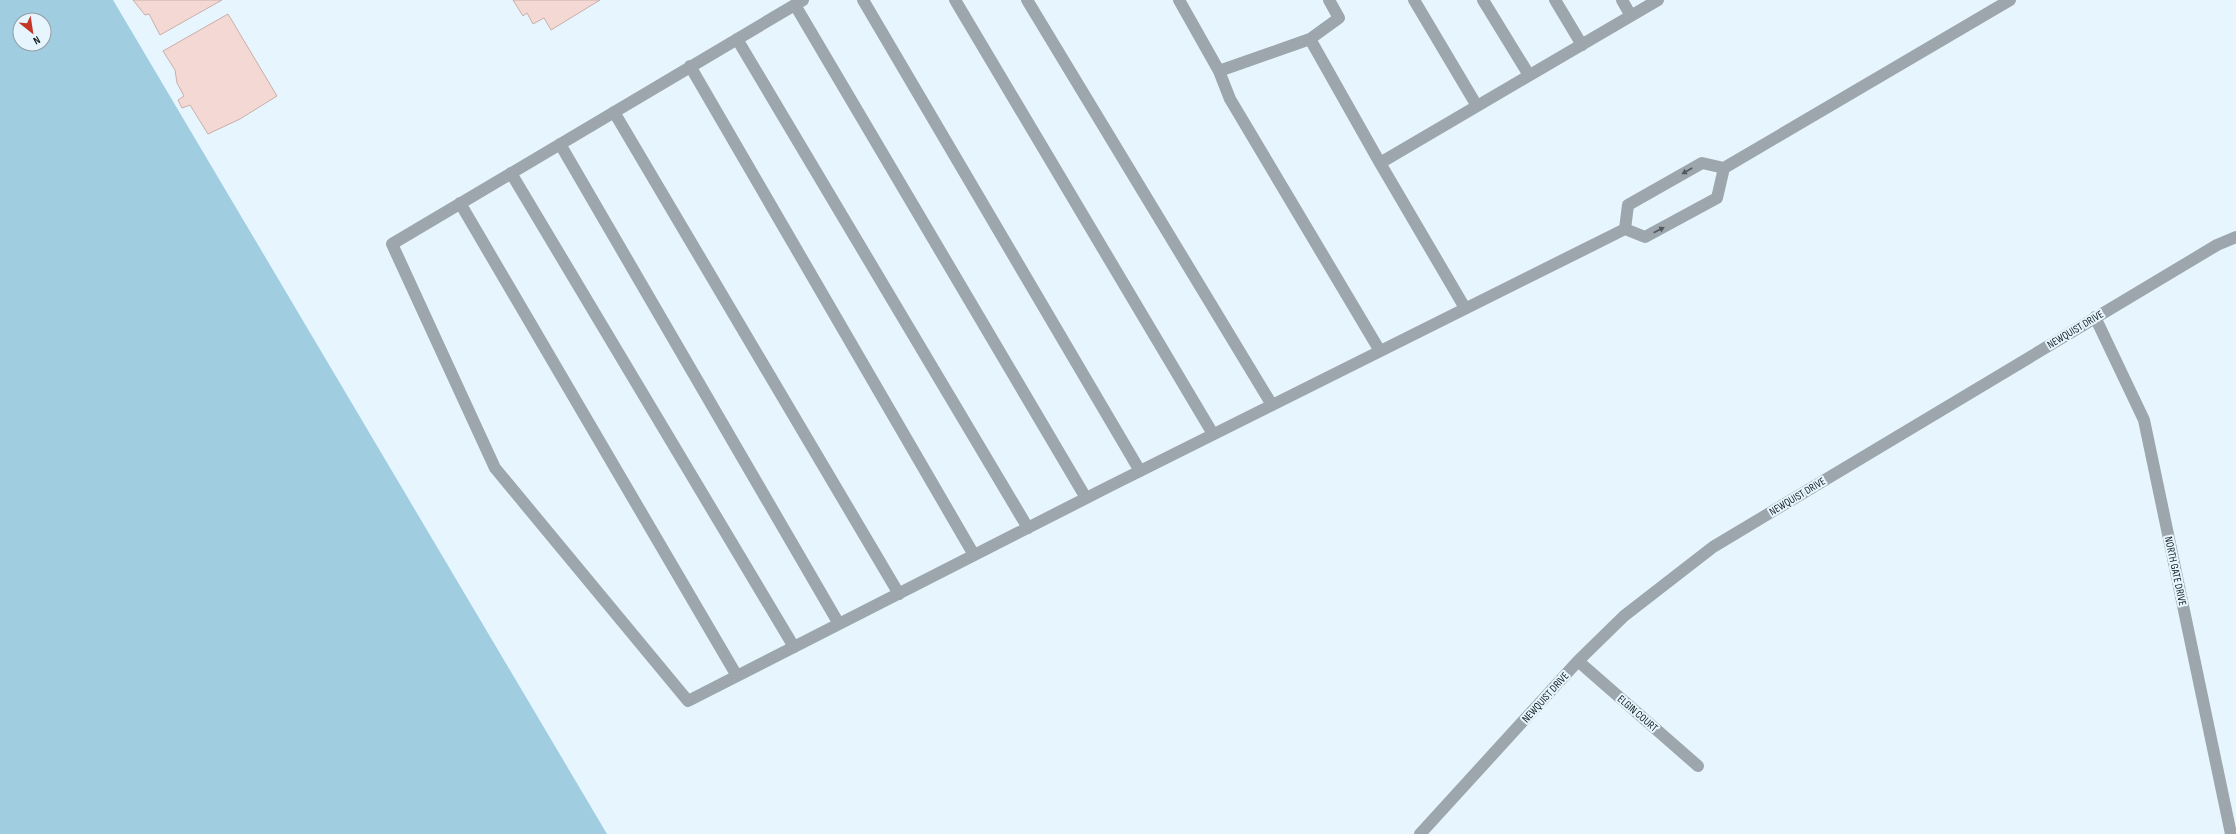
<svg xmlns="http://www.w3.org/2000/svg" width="2236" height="834" viewBox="0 0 2236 834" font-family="'Sofia Sans Condensed',sans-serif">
	<rect width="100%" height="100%" fill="#e7f6fe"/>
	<!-- green -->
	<path fill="#a1cde1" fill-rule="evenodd" d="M0 0H113L607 834H0ZM20 20H44V44H20Z"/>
	<!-- building -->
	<path fill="#f4d8d3" stroke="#c9aea9" d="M133 0H222L160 35 149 14 145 15Z
		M513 0H600L551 30 544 18 533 24 527 13 523 16Z
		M228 14 277 96 240 119 208 134 190 105 182 108 178 100 184 96 177 83 175 70 163 51Z"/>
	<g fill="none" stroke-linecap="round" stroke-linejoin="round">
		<!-- minor -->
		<path stroke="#9ca6ac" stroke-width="12" d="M803 0 392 244 495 468 688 701 1108 487 1625 229
			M863 0 1140 471
			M955 0 1213 434
			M1027 0 1272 405
			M1179 0 1219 71 1310 39
			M1329 0 1339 18 1310 39 1380 163
			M1414 0 1477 106
			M1483 0 1529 75
			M1555 0 1582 45
			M1622 0 1631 16
			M795 5 1086 498
			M737 39 1028 528
			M690 66 974 555
			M1219 71 1230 99 1380 351
			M614 112 899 594
			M560 144 839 624
			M1724 168 1717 198 1645 237 1625 229 1628 205 1702 163 1724 168 2010 0
			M511 173 794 647
			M460 203 737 676
			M1465 308 1380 163 1658 0
			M2095 317 2144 420 2231 834
			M1578 661 1698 766
			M1420 834 1578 661 1624 616 1713 547 2217 245 2236 237"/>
	</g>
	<!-- one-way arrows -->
	<defs><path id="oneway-solid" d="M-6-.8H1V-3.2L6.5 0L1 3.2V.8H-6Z"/></defs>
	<g fill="#50595e">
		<use href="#oneway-solid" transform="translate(1687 171) rotate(150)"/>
		<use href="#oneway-solid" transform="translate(1659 230) rotate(-27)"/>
	</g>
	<g text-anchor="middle" stroke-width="4" stroke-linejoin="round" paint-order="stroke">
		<!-- street labels -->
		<g font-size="11" fill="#111a1e" stroke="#e7f6fe">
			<text transform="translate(2075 329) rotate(-31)" y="4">NEWQUIST DRIVE</text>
			<text transform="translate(1797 496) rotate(-31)" y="4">NEWQUIST DRIVE</text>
			<text transform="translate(2176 571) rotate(78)" y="4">NORTH GATE DRIVE</text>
			<text transform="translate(1545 697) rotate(-48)" y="4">NEWQUIST DRIVE</text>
			<text transform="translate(1638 713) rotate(41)" y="4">ELGIN COURT</text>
		</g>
	</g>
	<!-- north arrow -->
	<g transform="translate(32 32) rotate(150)"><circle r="19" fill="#e7f6fe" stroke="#919ea4"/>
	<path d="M0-3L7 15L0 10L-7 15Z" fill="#c43728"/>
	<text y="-6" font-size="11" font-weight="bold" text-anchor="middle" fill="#111a1e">N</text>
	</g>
</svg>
